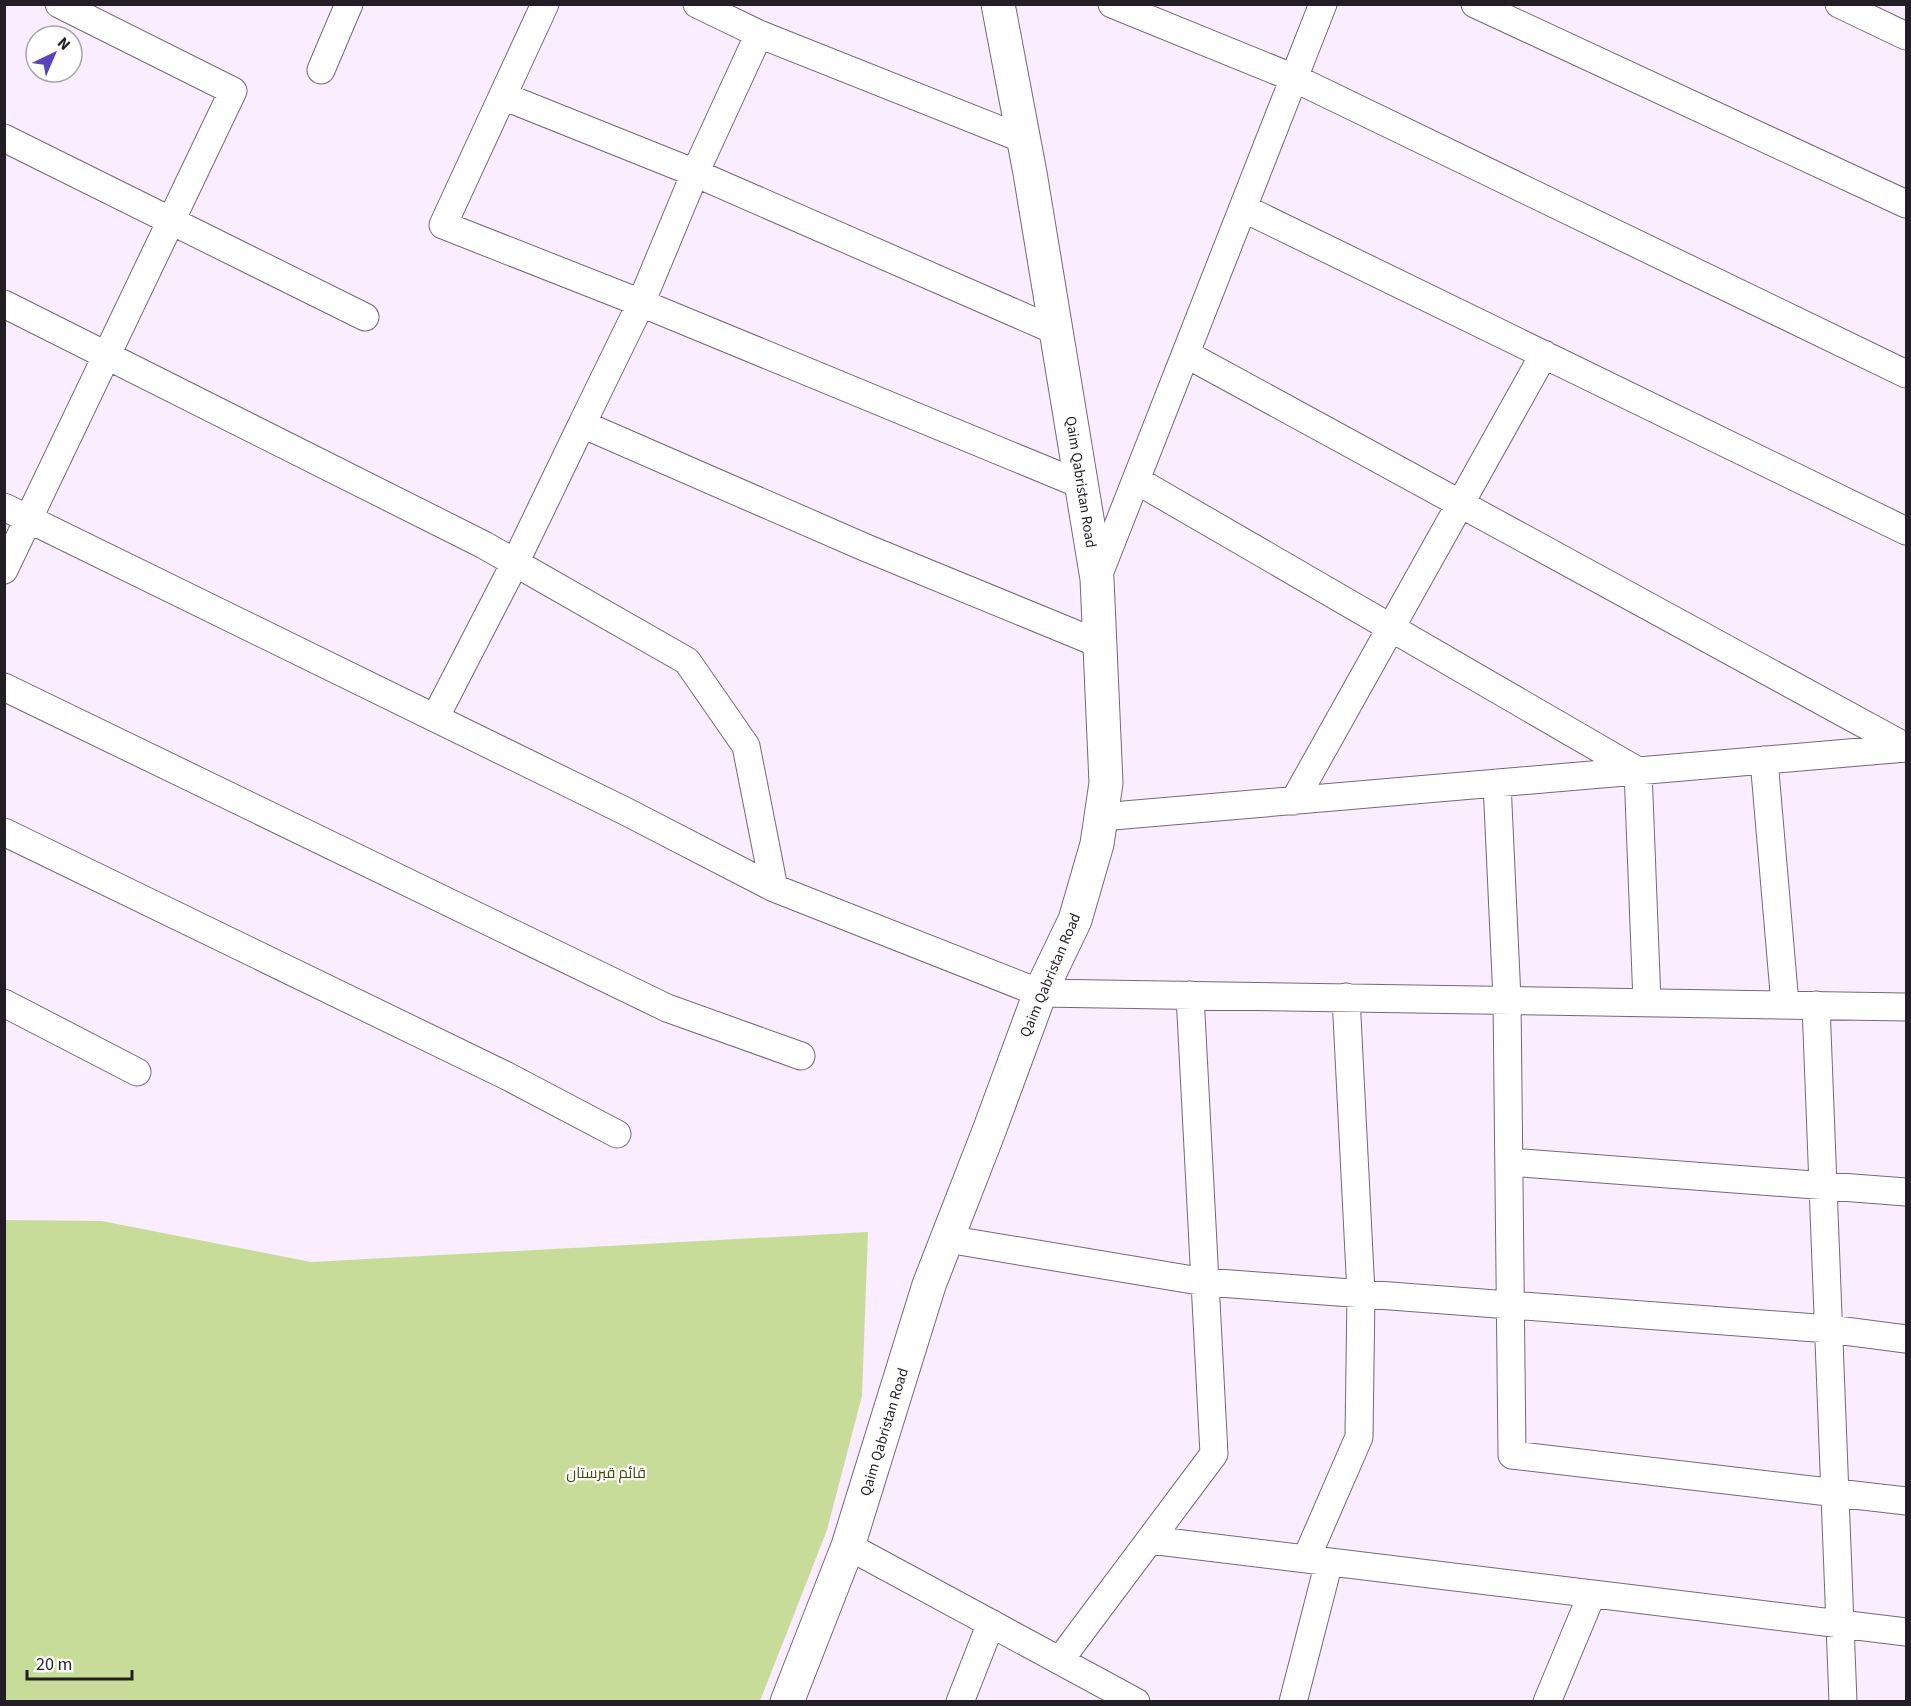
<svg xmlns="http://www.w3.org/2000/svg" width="1911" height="1706" viewBox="0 0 1911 1706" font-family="'Source Sans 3',Cairo,sans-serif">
	<rect width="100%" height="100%" fill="#faedff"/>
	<!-- green -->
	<path fill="#c8dc99" d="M5 1220 102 1221 311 1262 868 1232 862 1396 827 1530 760 1701H5Z"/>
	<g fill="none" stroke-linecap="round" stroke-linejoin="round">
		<!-- minor casing -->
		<g stroke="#746978" stroke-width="29">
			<path id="minor" d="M545 4 443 225 641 303 1082 485
				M697 4 759 34 1023 139
				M1112 4 1294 78 1906 374
				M1475 4 1906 204
				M1839 4 1906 36
				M759 34 695 173 641 303 582 424 864 547 1100 644
				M321 70 349 4
				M503 96 695 173 1056 331
				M4 138 365 317
				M1243 208 1906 531
				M4 304 484 545 687 661 746 746 774 888
				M1186 354 1906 747
				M1136 480 1638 771 1647 1002
				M4 507 625 811 774 888 1040 993 1906 1007
				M4 570 233 91 59 4
				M1097 579 1323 4
				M4 687 667 1008 801 1056
				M435 718 515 563 582 424
				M1764 760 1785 1004
				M1497 783 1507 999 1512 1455 1906 1501
				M1294 801 1544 354
				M1101 817 1906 748
				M4 832 507 1076 617 1134
				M4 1003 137 1072
				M1816 1005 1843 1702
				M1509 1162 1906 1192
				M947 1239 1205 1282 1829 1329 1906 1339
				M1150 1540 1906 1632
				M848 1546 1136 1702
				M1306 1559 1359 1437 1361 1293 1346 997
				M1060 1660 1214 1454 1190 995
				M960 1702 991 1623
				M1293 1702 1329 1562
				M1547 1702 1592 1594"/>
		</g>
		<!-- tertiary casing -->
		<g stroke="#746978" stroke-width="35">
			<path id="tertiary" d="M787 1702 848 1546 929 1285 989 1131 1040 993 1075 920 1097 844 1106 783 1097 579 1030 173 998 4"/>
		</g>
		<!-- minor -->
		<use href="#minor" stroke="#fff" stroke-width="27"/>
		<!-- tertiary -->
		<use href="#tertiary" stroke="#fff" stroke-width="33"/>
	</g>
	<g text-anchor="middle" stroke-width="4.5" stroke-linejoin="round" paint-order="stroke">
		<!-- street labels -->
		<g font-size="15" fill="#231e25" stroke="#fff">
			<text transform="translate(1081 482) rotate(81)" y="5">Qaim Qabristan Road</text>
			<text transform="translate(1050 975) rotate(-67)" y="5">Qaim Qabristan Road</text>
			<text transform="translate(884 1432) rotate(-73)" y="5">Qaim Qabristan Road</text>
		</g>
		<!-- park labels -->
		<g font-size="15" fill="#3d4b09" stroke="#fff">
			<text x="606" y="1478">قائم قبرستان</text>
		</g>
	</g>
	<!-- border -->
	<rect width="1911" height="1706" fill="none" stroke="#231e25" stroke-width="12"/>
	<!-- north arrow -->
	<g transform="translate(54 54) rotate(44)"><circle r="28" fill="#ffffff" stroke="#a7a5a8" stroke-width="1.5"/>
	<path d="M0-4.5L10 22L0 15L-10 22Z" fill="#5845bd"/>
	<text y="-9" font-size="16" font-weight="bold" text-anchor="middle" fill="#231e25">N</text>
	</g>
	<!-- scale -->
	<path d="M27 1670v9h105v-9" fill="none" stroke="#231e25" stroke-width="3"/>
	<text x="36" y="1670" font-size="18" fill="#231e25" stroke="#ffffff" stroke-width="4.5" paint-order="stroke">20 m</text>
</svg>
